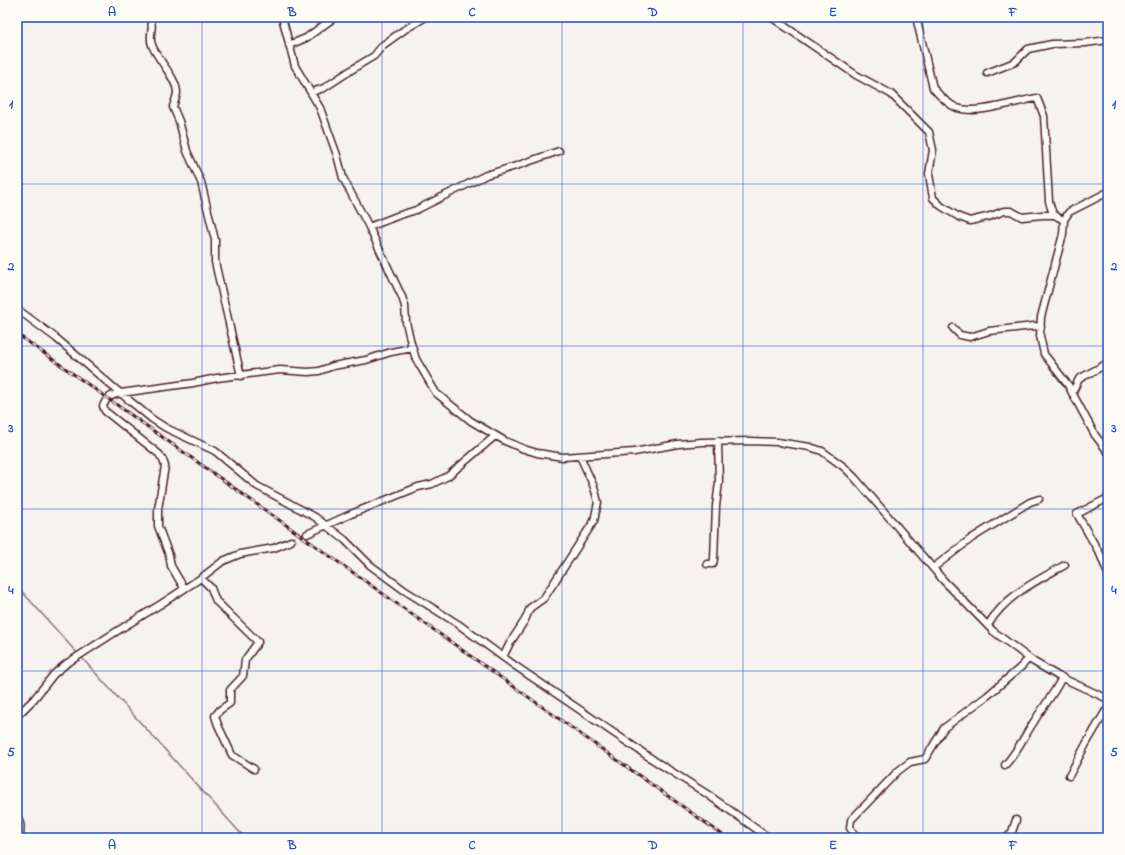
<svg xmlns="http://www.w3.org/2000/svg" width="1125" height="855" viewBox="0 0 1125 855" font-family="'Indie Flower',sans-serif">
	<rect width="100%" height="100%" fill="#f6f3ef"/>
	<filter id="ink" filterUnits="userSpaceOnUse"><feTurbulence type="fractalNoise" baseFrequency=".025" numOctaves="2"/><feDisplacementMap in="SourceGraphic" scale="8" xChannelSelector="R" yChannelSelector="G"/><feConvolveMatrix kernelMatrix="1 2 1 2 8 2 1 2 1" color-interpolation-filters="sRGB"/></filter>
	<g filter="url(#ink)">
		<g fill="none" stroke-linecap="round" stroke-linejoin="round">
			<!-- stream -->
			<path stroke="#8e7378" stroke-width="1.5" d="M17 586 77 653
				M81 657 245 838"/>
			<!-- minor-tunnel -->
			<path stroke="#d4c9c8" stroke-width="6" stroke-dasharray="6 3" stroke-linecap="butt" d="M291 541 307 534"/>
			<!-- minor casing -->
			<g stroke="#4a1f2b" stroke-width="9">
				<path id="minor" d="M150 17C155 26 148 35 152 45 157 59 176 77 177 92 177 97 174 102 173 107L179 121 187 151 201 182 215 240V262L241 376
					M282 17 295 66 320 108 337 155 343 178 369 227 402 297 405 306 406 322 411 343 416 359 436 393 471 421 505 441 524 449 537 453 563 457 634 452 678 444 702 442 750 441 777 442 810 447 822 451 844 467 855 478 944 581 993 631 1034 662 1058 676 1108 699
					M771 17 856 75 891 94 929 132 933 150 929 174 933 198 941 206 959 217 970 221 991 216 1004 211H1011L1022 217 1042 215H1054
					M916 17 933 88C939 95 948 104 957 108 978 115 1016 101 1037 98L1044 116 1049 201C1052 213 1052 215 1064 220
					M289 45 306 38 335 17
					M987 73 1015 62 1028 49 1052 44 1085 43 1108 40
					M312 92 324 88 359 65 374 56 383 45 404 30 426 17
					M1108 192 1069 212 1064 220 1063 234 1041 317 1040 336 1044 354 1068 385 1095 435 1108 452
					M369 227 397 216 416 210 486 175 516 166 559 151
					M17 309 56 338 113 387 152 419 166 428 215 451 257 486 315 517 345 540 370 565 404 590 458 624 514 665 655 761 707 794 769 838
					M953 328 960 335 970 337 989 331 1034 326 1041 327
					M1072 393 1079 379 1108 363
					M1108 498 1077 514 1100 554 1108 574
					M307 534 351 514 418 487 432 484 448 476 495 436
					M707 564H713L714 559 716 506 719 482 718 441
					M933 568 972 538 1030 502 1039 499
					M201 578 211 588 216 601 258 642 245 660 243 676 230 690V703L220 710 215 716 218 725 232 755 254 769
					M184 588 171 566 169 555 158 526V509L165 466 163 460 159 454 105 411 103 406C107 397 111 395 121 393L193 383 217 378 272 371 280 370 308 372 319 371 333 366 366 360 391 352 412 348
					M988 625C1005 596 1036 581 1065 565
					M503 657 510 643 525 620 530 608 544 598 594 521 598 502 594 487 580 456
					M17 716 34 699 54 674 66 664 114 633 161 604 201 578 223 561 240 554 274 548 291 541
					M1005 765C1017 752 1025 735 1035 720 1044 705 1055 693 1062 677
					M1069 776 1086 744 1105 712 1108 709
					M17 816C22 823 20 830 20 838
					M857 838 850 828 851 820 898 771 910 762 925 759 944 728 987 696 1021 667 1029 658
					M1007 838 1012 832 1016 820"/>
			</g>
			<!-- minor -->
			<use href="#minor" stroke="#fdfcf7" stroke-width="6"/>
			<!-- rail casing -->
			<g stroke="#4a1f2b" stroke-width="3">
				<path id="rail" d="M17 334 727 838"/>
			</g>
			<!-- rail -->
			<use href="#rail" stroke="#fdfcf7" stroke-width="1.5" stroke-dasharray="4.5" stroke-linecap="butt"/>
		</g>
	</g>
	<!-- grid -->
	<path fill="none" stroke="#1d4ed8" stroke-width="1" stroke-opacity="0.55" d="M202 17V838M382 17V838M562 17V838M743 17V838M923 17V838M17 184H1108M17 346H1108M17 509H1108M17 671H1108"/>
	<!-- margin -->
	<rect width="1125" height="855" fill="none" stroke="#fdfcf7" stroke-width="44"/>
	<rect x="22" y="22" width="1081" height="811" fill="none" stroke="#1d4ed8" stroke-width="1.5"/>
	<g font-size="13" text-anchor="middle" font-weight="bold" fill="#1d4ed8">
		<text x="112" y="16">A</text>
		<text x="292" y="16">B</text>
		<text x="472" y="16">C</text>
		<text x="653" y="16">D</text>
		<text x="833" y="16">E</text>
		<text x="1013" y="16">F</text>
		<text x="11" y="108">1</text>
		<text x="1114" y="108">1</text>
		<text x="11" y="270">2</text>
		<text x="1114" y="270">2</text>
		<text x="11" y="432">3</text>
		<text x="1114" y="432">3</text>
		<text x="11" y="594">4</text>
		<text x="1114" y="594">4</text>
		<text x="11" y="756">5</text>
		<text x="1114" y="756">5</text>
		<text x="112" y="849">A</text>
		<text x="292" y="849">B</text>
		<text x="472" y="849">C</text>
		<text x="653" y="849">D</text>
		<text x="833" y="849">E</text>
		<text x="1013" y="849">F</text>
	</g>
</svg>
